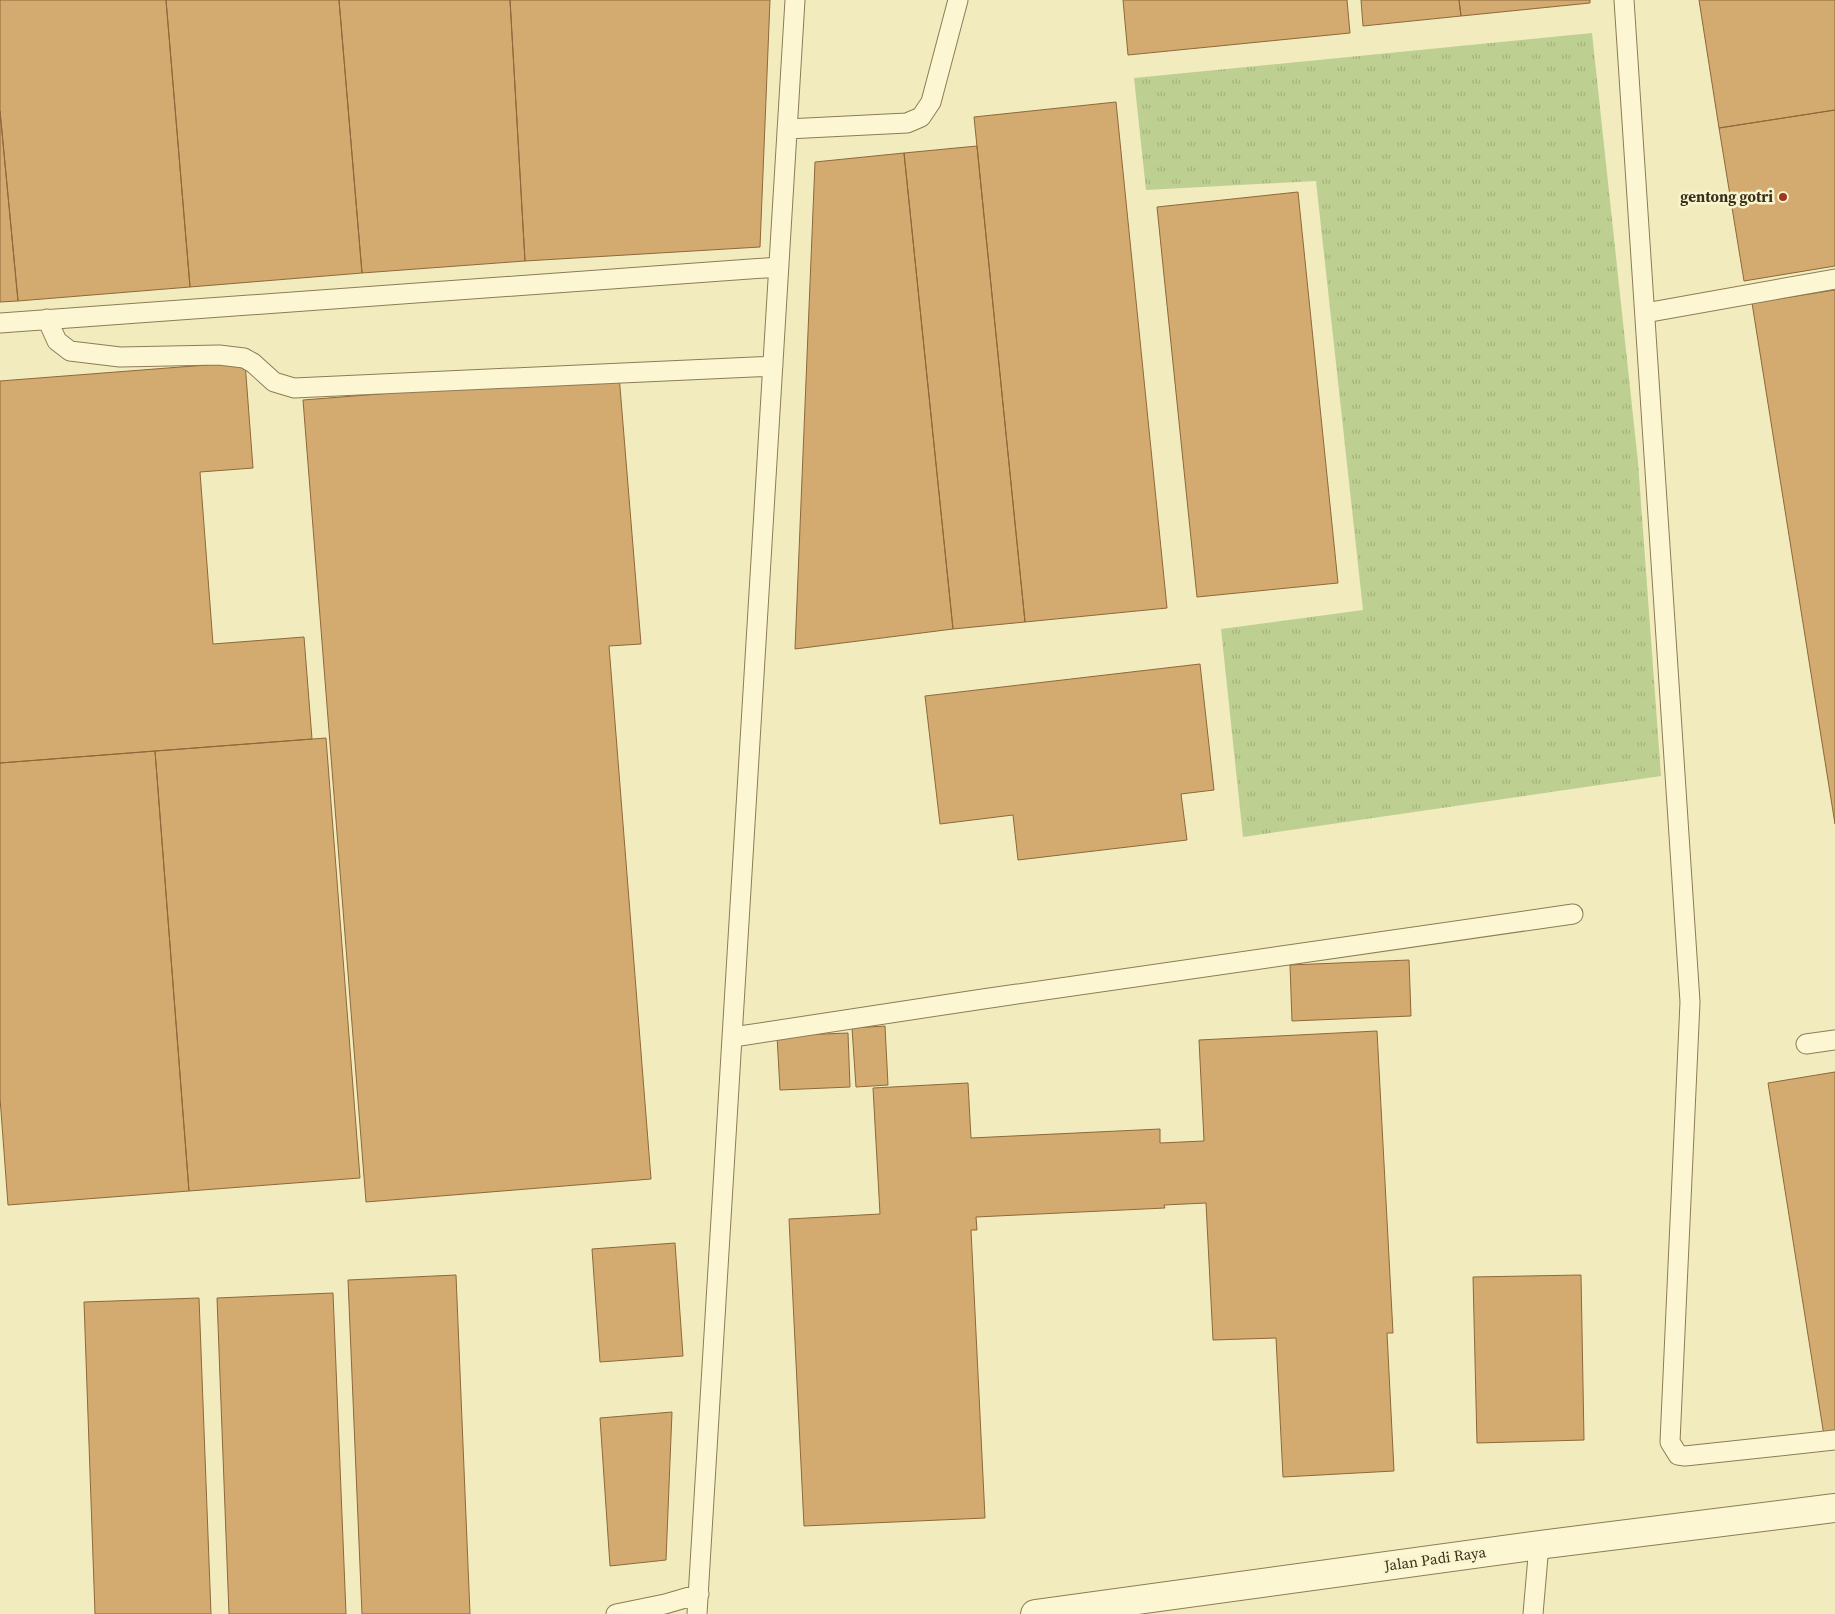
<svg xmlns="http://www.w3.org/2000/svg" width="1835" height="1614" viewBox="0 0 1835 1614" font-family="'Source Serif 4',serif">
	<defs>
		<pattern id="grass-tufts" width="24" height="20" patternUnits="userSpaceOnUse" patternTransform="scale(1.25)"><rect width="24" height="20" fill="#bed091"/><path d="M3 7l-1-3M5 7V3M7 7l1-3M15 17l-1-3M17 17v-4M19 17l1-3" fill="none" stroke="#a4b37c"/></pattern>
	</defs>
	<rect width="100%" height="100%" fill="#f2ebbe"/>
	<!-- grass -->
	<path fill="url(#grass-tufts)" d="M1592 33 1638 462 1661 776 1243 837 1221 629 1363 610 1316 181 1146 190 1134 78Z"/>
	<!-- building -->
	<path fill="#d3ab70" stroke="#8d6939" d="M0 0H166L190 287 18 301 0 111Z
		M166 0H339L362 273 190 287Z
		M339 0H510L525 261 362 273Z
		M510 0H770L760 247 525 261Z
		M1123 0H1347L1350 33 1128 55Z
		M1361 0H1459L1461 16 1363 26Z
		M1459 0H1590V3L1461 16Z
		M1699 0H1835V110L1719 128Z
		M1116 102 1167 608 1025 622 974 117Z
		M1835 110V266L1744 281 1719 128Z
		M0 111 18 301 0 302Z
		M977 146 1025 622 953 629 904 153Z
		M904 153 953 629 795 649 815 162Z
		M1298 192 1338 583 1197 597 1157 207Z
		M1835 290V824L1752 303Z
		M245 362 253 468 200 472 213 644 304 637 312 739 0 763V381Z
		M619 375 641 644 609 646 651 1179 366 1202 303 400Z
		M1200 664 1214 790 1181 794 1187 840 1018 860 1013 815 940 824 925 696Z
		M326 738 360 1178 189 1191 155 751Z
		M155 751 189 1191 8 1205 0 1098V763Z
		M1409 960 1411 1016 1292 1021 1290 965Z
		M885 1026 888 1085 856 1087 852 1028Z
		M1377 1031 1393 1333H1387L1394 1471 1283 1477 1276 1338 1213 1340 1206 1203 1164 1205 1165 1208 976 1217 977 1230H971L985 1518 804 1526 789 1219 880 1214 873 1088 968 1083 971 1138 1160 1129V1143L1204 1141 1199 1040Z
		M848 1033 850 1087 780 1090 777 1036Z
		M1835 1072V1440L1825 1442 1768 1083Z
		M675 1243 683 1356 600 1362 592 1249Z
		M456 1275 470 1614H362L348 1280Z
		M1581 1275 1584 1440 1477 1443 1473 1277Z
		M333 1293 346 1614H229L217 1298Z
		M199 1298 211 1614H95L84 1302Z
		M672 1412 666 1560 610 1566 600 1418Z"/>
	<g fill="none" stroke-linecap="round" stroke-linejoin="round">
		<!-- lane casing -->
		<g stroke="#8c7c55" stroke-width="21">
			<path id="lane" d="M1624 0 1690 1002 1670 1442 1678 1455 1685 1456 1835 1440
				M787 129 907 123 921 117 931 102 958 0
				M1645 313 1835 279
				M47 319 57 341 70 351 120 357 219 355 244 358 253 363 274 382 294 388 773 366
				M0 323 779 267
				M733 1037 983 999 1573 914
				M1806 1044 1835 1040
				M616 1614 665 1604 699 1594
				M697 1614 795 0
				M1533 1614 1539 1545"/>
		</g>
		<!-- street casing -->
		<g stroke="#8c7c55" stroke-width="30">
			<path id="street" d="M1035 1614 1539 1545 1835 1508"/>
		</g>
		<!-- lane -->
		<use href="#lane" stroke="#fcf7d2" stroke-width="19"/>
		<!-- street -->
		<use href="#street" stroke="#fcf7d2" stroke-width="28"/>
	</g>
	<!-- markers -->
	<circle fill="#a03620" stroke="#f8f4ce" stroke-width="2" cx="1783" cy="197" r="5"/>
	<g text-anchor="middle" stroke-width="5" stroke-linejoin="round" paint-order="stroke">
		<!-- poi labels -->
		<g font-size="15" font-weight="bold" fill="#3a2f1b" stroke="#f8f4ce" text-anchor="end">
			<text x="1773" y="202">gentong gotri</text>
		</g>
		<!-- street labels -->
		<g font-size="15" fill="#3a2f1b" stroke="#f8f4ce">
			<text transform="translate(1435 1559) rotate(-8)" y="5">Jalan Padi Raya</text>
		</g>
	</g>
</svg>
